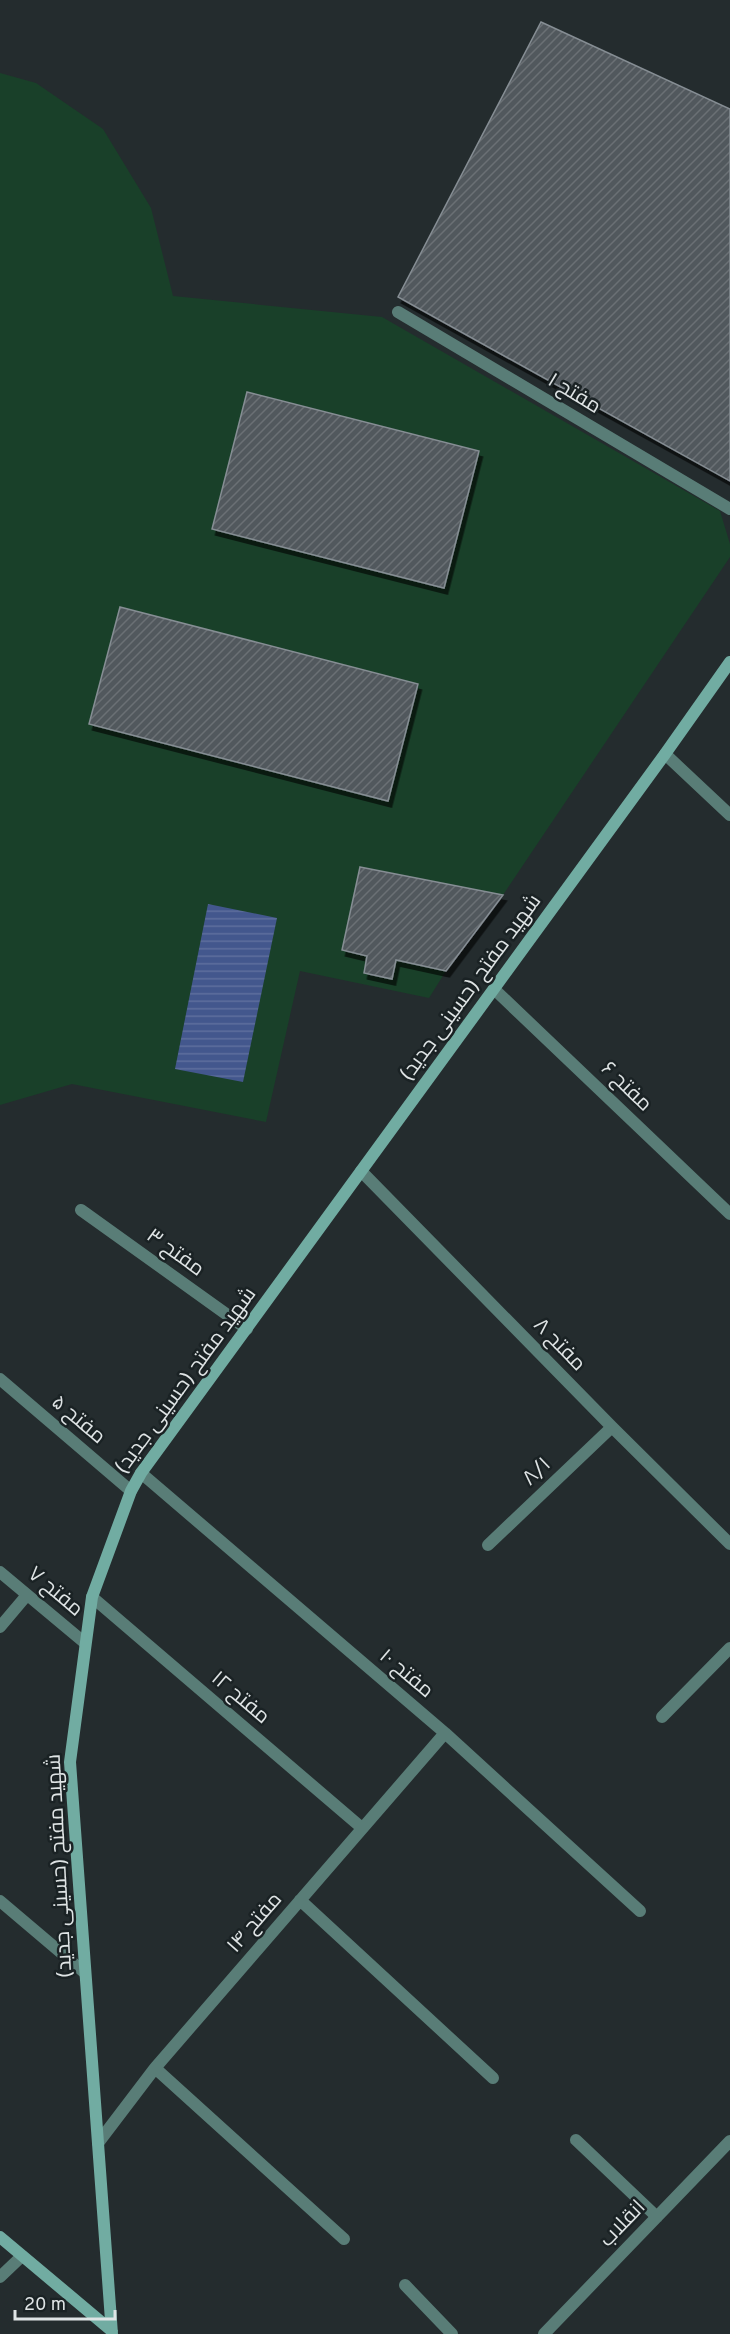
<svg xmlns="http://www.w3.org/2000/svg" width="730" height="2334" font-family="Overpass,Cairo,sans-serif">
<style>
.pitch{fill:#194029}
.water{fill:url(#water-rules)}
.building{fill:url(#building-hatch);stroke:#868e94;stroke-width:1.5;filter:url(#shadow)}
.lines{fill:none;stroke-linecap:round;stroke-linejoin:round}
.street{stroke:#597d77;stroke-width:12}
.secondary{stroke:#71aca2;stroke-width:12}
.labels{text-anchor:middle;dominant-baseline:central;stroke-width:5;stroke-linejoin:round;paint-order:stroke}
.street-label{font-size:21px;fill:#dfe4e5;stroke:#1a2224}
</style>
<defs>
<pattern id="water-rules" width="6" height="5" patternUnits="userSpaceOnUse" patternTransform="scale(1.5)"><rect width="6" height="5" fill="#43578d"/><path d="M0 2.5h6" fill="none" stroke="#5e6f9d"/></pattern>
<pattern id="building-hatch" width="6" height="6" patternUnits="userSpaceOnUse" patternTransform="scale(1.5)"><rect width="6" height="6" fill="#51585d"/><path d="M-1 1l2-2M0 6l6-6M5 7l2-2" fill="none" stroke="#6a7074"/></pattern>
<filter id="shadow"><feDropShadow dx="3.5" dy="6" stdDeviation="0" flood-color="#0009"/></filter>
</defs>
<rect width="100%" height="100%" fill="#242c2e"/>
<!-- pitch -->
<path class="pitch" d="M0,73l36,10 67,46 48,79 22,88 209,21 338,194 10,33v13l-227,338 -49,63 -25,40 -129,-27 -34,151 -194,-38 -72,21z"/>
<!-- water -->
<path class="water" d="M208,904l69,14 -34,164 -68,-13z"/>
<!-- building -->
<path class="building" d="M541,22l189,87v372l-332,-184z
M247,392l232,59 -35,137 -232,-59z
M120,607l298,77 -30,117 -299,-77z
M360,867l143,28 -57,76 -50,-11 -4,19 -28,-6 3,-17 -25,-6z"/>
<g class="lines">
<!-- street -->
<path class="street" d="M398,312l332,197
M665,754l65,61
M494,989l236,225
M361,1171l251,256 118,117
M81,1210l166,119
M0,1379l131,112
M141,1473l304,260 195,178
M488,1545l124,-118
M0,1572l85,71
M92,1597l270,231
M0,1627l27,-32
M662,1717l68,-69
M300,1900l193,178
M0,1901l85,72
M155,2068l189,171
M576,2140l81,77
M98,2143l57,-75 290,-335
M0,2277l22,-21
M405,2285l47,49
M544,2334l186,-193"/>
<!-- secondary -->
<path class="secondary" d="M0,2237l112,94
M112,2334l-42,-572 22,-165 39,-106 10,-18 524,-719 65,-92"/>
</g>
<g class="labels">
<!-- street labels -->
<g class="street-label">
<text transform="translate(574 394) rotate(31)">مفتح ۱</text>
<text transform="translate(471 988) rotate(-54)">شهید مفتح (حسینی جدید)</text>
<text transform="translate(626 1087) rotate(44)">مفتح ۶</text>
<text transform="translate(175 1253) rotate(36)">مفتح ۳</text>
<text transform="translate(559 1345) rotate(46)">مفتح ۸</text>
<text transform="translate(186 1381) rotate(-54)">شهید مفتح (حسینی جدید)</text>
<text transform="translate(78 1420) rotate(40)">مفتح ۵</text>
<text transform="translate(537 1472) rotate(-44)">۸/۱</text>
<text transform="translate(55 1592) rotate(40)">مفتح ۷</text>
<text transform="translate(406 1674) rotate(40)">مفتح ۱۰</text>
<text transform="translate(240 1698) rotate(40)">مفتح ۱۲</text>
<text transform="translate(60 1866) rotate(-93)">شهید مفتح (حسینی جدید)</text>
<text transform="translate(255 1923) rotate(-49)">مفتح ۱۴</text>
<text transform="translate(623 2224) rotate(-46)">انقلاب</text>
</g>
</g>
<!-- scale -->
<path d="M15 2310v9h100v-9" fill="none" stroke="#dfe4e5" stroke-width="3"/>
<text x="24" y="2310" font-size="18" fill="#dfe4e5" stroke="#1a2224" stroke-width="4.5" paint-order="stroke">20 m</text>
</svg>
